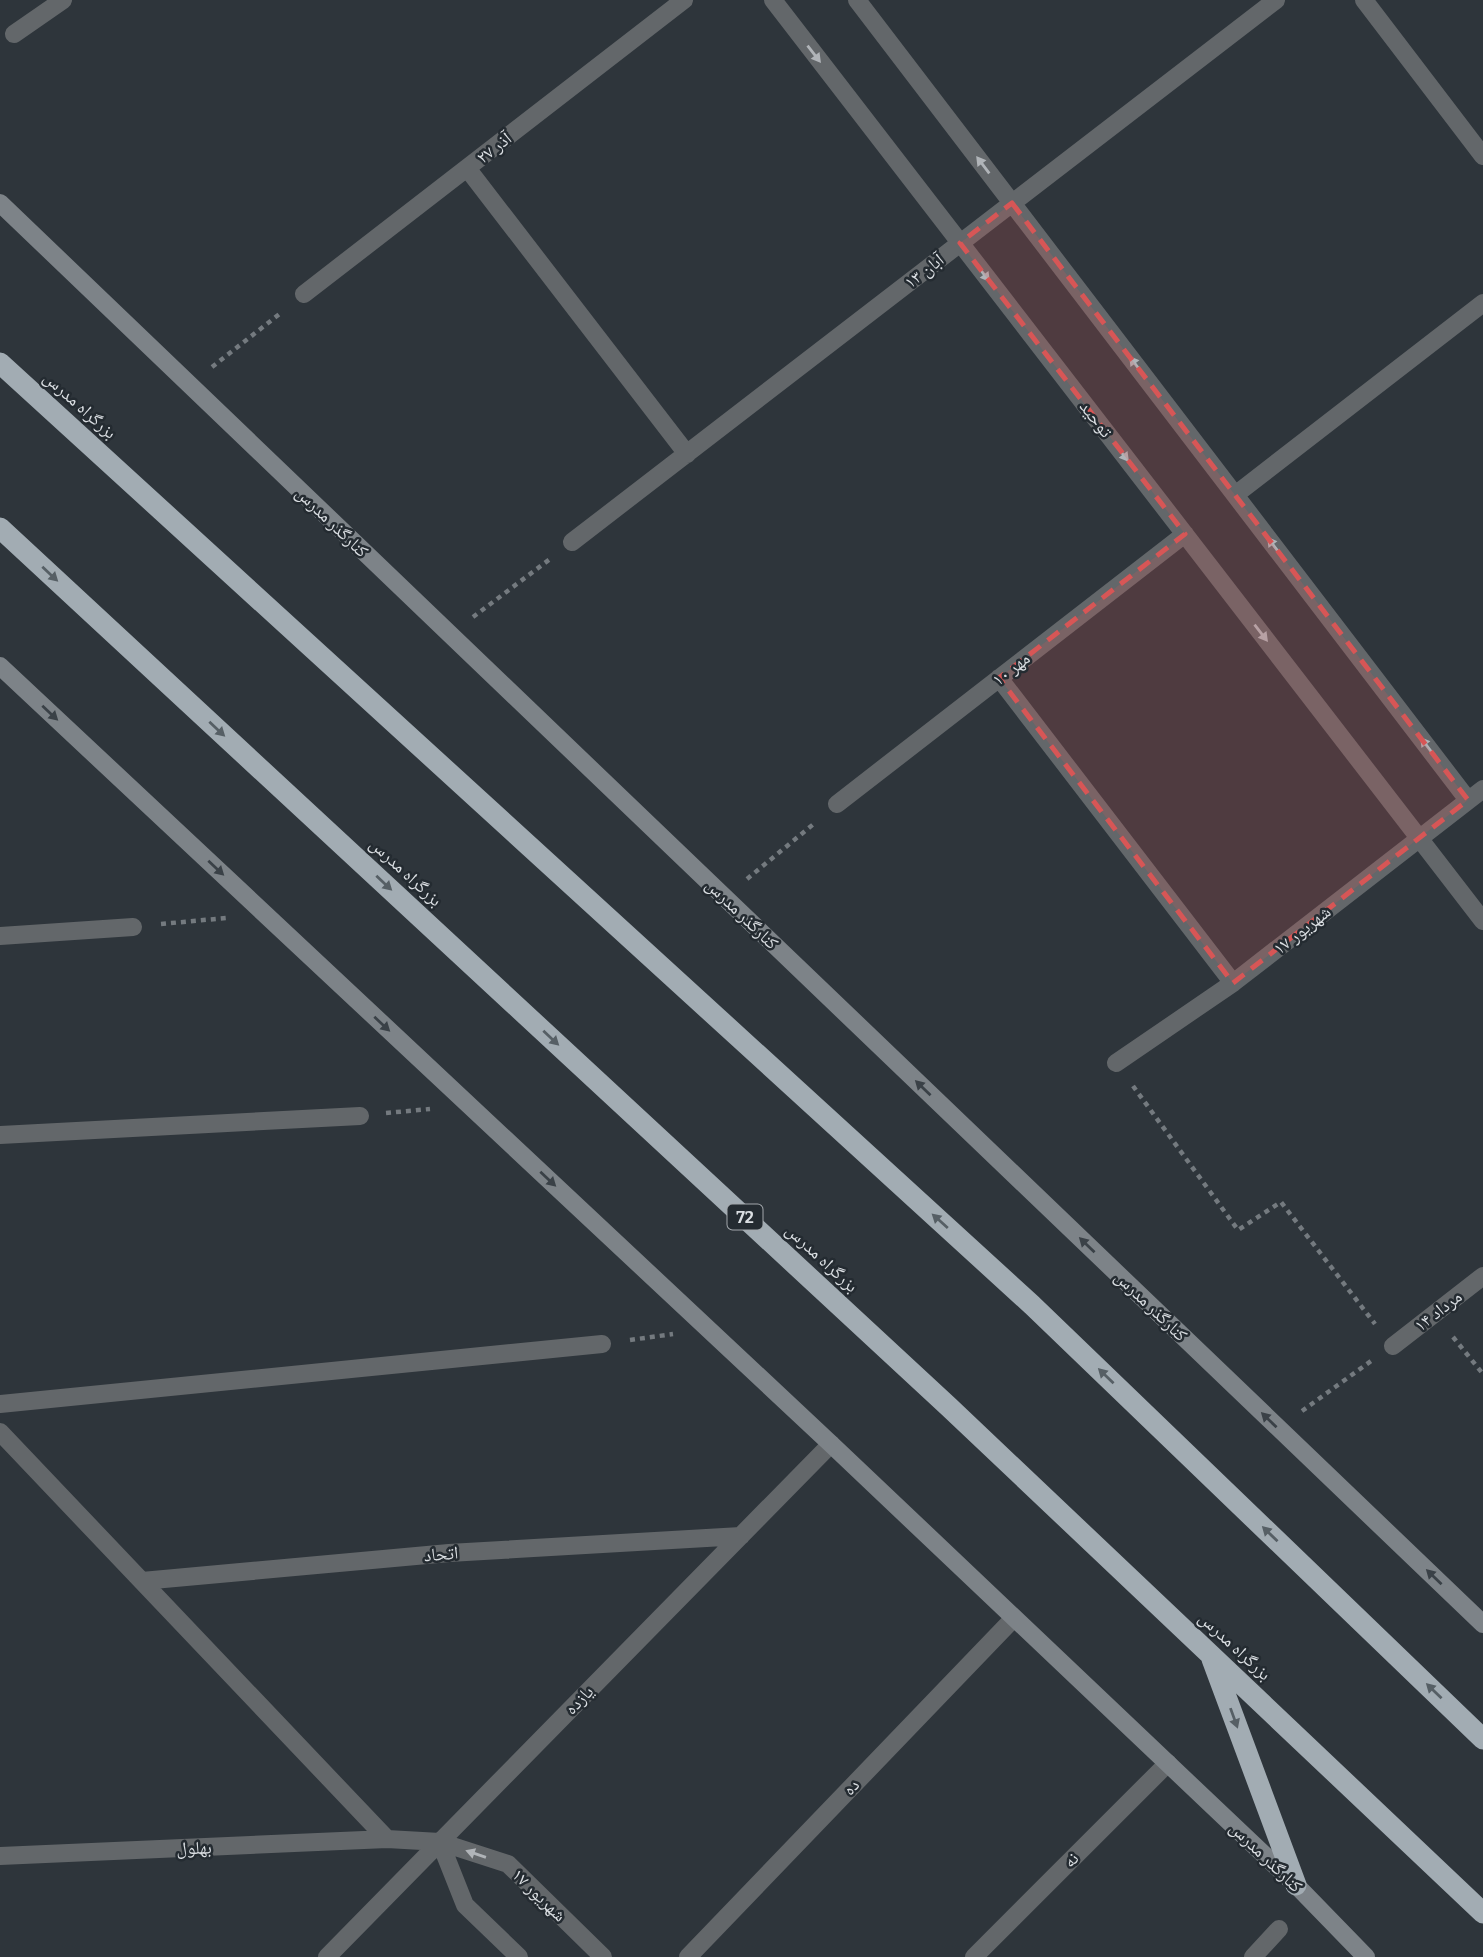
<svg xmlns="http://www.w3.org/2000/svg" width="1483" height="1957" font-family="Bitter,'Noto Naskh Arabic',serif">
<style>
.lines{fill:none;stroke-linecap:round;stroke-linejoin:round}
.path{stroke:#747a7f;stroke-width:4.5;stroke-dasharray:5 5;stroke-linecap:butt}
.street{stroke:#63676a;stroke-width:18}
.secondary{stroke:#7d8388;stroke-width:18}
.highway{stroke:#a2acb3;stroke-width:21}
.oneway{fill:#b0b4b8}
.oneway2{fill:#565f65}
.oneway3{fill:#3a4147}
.marked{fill:#d75656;fill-opacity:0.2;stroke:#d75656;stroke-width:5;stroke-dasharray:14 9;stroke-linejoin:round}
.labels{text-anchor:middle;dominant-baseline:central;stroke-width:5;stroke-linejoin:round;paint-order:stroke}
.shield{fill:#242b31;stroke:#a3a8ad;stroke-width:2}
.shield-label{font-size:16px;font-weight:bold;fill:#dadee2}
.street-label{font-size:18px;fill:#dadee2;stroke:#242b31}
</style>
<rect width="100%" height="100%" fill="#2e353b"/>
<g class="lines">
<!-- path -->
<path class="path" d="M212,367l70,-55
M473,617l77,-58
M747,879l69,-57
M161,924l65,-6
M1133,1086l105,144 43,-28 94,122
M386,1113l44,-4
M1453,1337l30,37
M630,1340l43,-6
M1302,1411l69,-50"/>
<!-- street -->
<path class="street" d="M773,0l710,921
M857,0l611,800
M1364,0l119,156
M14,34l49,-34
M467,168l220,286
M304,294l380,-294
M1235,495l248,-192
M572,542l704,-542
M999,678l234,305
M837,804l348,-270
M0,936l133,-9
M1116,1063l117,-80 250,-194
M0,1135l360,-19
M1393,1346l90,-70
M0,1404l602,-60
M0,1432l387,407
M142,1581l307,-28 292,-17
M440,1842l25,63 54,52
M0,1856l387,-17 53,3 68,22 95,93
M327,1957l504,-513
M688,1957l326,-339
M974,1957l194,-194
M1253,1957l26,-28"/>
<!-- secondary -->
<path class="secondary" d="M0,203l1483,1421
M0,666l831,778 465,441 70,72"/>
<!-- highway -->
<path class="highway" d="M0,363l1032,942 451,434
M0,528l949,879 534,506
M1212,1659l84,226"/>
</g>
<!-- one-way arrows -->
<defs><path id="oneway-solid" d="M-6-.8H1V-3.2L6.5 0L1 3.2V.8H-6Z" transform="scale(1.75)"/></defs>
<g class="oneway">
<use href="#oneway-solid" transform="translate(814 54) rotate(52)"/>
<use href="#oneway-solid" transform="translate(983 165) rotate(-127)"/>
<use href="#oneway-solid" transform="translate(983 273) rotate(52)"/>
<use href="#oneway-solid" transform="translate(1136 365) rotate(-127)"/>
<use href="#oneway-solid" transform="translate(1122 453) rotate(52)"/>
<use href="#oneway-solid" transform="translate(1274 546) rotate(-127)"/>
<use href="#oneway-solid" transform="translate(1261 633) rotate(52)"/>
<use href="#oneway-solid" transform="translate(1427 746) rotate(-127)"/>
<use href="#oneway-solid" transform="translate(476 1854) rotate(-161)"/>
</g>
<g class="oneway2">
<use href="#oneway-solid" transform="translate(50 574) rotate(43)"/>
<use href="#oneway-solid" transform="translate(217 729) rotate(43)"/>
<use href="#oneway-solid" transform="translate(384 883) rotate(43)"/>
<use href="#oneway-solid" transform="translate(551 1038) rotate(43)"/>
<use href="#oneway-solid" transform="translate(940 1221) rotate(-138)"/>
<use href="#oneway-solid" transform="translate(1106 1376) rotate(-136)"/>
<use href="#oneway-solid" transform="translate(1270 1534) rotate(-136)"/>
<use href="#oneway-solid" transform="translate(1434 1691) rotate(-136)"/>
<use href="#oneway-solid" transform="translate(1234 1718) rotate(70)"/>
</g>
<g class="oneway3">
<use href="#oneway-solid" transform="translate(50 713) rotate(43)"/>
<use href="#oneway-solid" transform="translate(216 868) rotate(43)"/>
<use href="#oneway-solid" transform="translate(382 1024) rotate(43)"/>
<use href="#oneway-solid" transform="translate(923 1088) rotate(-136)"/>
<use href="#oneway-solid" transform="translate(548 1179) rotate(43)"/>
<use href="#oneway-solid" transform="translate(1087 1245) rotate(-136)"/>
<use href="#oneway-solid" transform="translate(1269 1420) rotate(-136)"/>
<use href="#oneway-solid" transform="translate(1434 1577) rotate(-136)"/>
</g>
<!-- marked area -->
<path class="marked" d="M1012,203l456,597 -235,183 -234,-305 186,-144 -225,-291z"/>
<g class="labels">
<!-- shield labels -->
<rect class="shield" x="727.5" y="1204.5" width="35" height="25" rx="5"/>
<g class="shield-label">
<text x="745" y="1217">72</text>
</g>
<!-- street labels -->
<g class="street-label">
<text transform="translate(494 148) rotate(-38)">۲۷ آذر</text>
<text transform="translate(924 271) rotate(-38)">۱۳ آبان</text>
<text transform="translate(80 405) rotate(42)">بزرگراه مدرس</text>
<text transform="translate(1096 419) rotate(52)">توحید</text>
<text transform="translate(332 522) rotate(44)">کنارگذر مدرس</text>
<text transform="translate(1011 669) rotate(-38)">۱۰ مهر</text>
<text transform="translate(406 872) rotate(43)">بزرگراه مدرس</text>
<text transform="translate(742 914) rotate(44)">کنارگذر مدرس</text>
<text transform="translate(1302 930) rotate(-38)">۱۷ شهریور</text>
<text transform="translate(822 1258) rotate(43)">بزرگراه مدرس</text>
<text transform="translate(1151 1306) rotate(44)">کنارگذر مدرس</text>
<text transform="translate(1438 1311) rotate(-38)">۱۴ مرداد</text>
<text transform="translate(441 1554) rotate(-5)">اتحاد</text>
<text transform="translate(1235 1646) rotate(43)">بزرگراه مدرس</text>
<text transform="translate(579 1700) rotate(-46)">یازده</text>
<text transform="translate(851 1787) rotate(-46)">ده</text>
<text transform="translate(194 1848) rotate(-2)">بهلول</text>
<text transform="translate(1266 1857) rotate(44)">کنارگذر مدرس</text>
<text transform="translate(1071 1860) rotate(-45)">نه</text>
<text transform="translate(539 1895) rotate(44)">۱۷ شهریور</text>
</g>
</g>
</svg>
